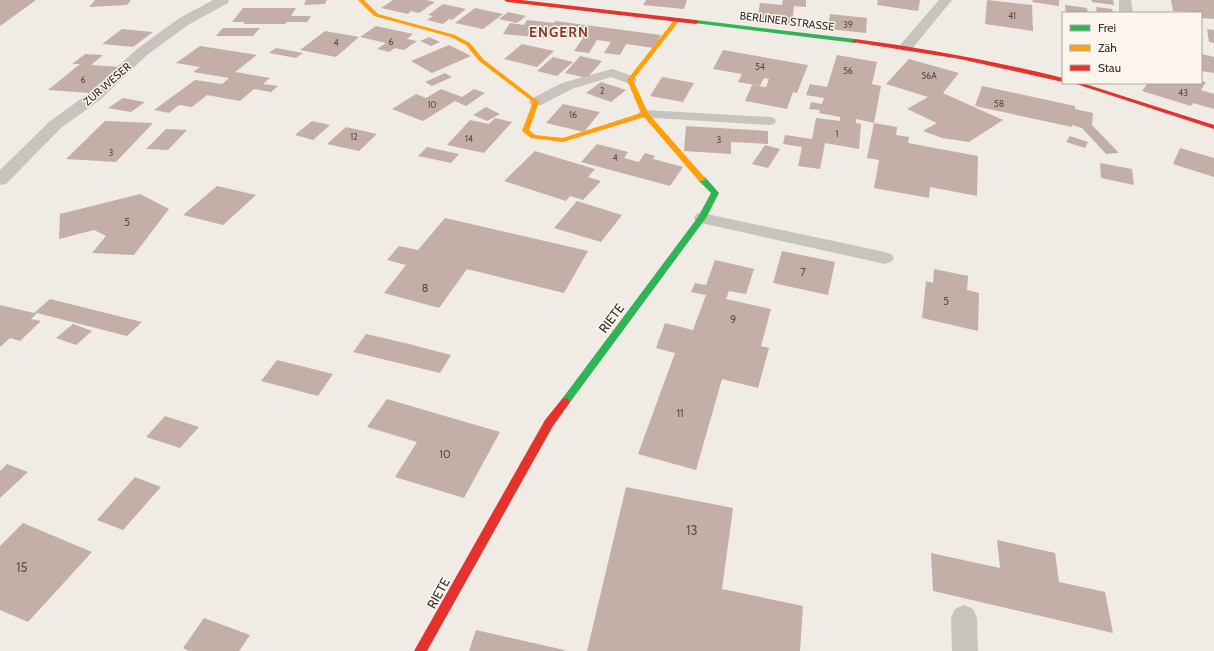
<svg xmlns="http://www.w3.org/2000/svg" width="1214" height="651" font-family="Cabin,sans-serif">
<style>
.building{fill:#c3afa7}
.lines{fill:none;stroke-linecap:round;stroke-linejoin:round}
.lane{fill:#c9c3be;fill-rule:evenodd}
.street{fill:#c9c3be;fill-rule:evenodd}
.fast{fill:#30b455;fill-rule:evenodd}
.slow{fill:#ff9f0a;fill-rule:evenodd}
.jam{fill:#e5322d;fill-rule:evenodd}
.labels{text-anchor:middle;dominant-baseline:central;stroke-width:3;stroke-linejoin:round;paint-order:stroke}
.far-number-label{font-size:9px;fill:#5d504a}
.far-street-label{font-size:11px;fill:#3b302b;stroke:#fbf5ee}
.number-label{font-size:11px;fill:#5d504a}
.street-label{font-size:13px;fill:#3b302b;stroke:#fbf5ee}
.near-number-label{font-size:13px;fill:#5d504a}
.far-district-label{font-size:14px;font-weight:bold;letter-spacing:1px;fill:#8c3b22;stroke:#fbf5ee}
</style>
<rect width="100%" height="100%" fill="#f0ebe5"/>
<!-- building -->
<path class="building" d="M1,0h35l-36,26v-25z
M95,0h36l-4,5 -38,2z
M306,0h21l-2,4 -21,1z
M393,0h33l9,2 -16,11 -8,-2 -3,3 -27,-6z
M646,0h41l-3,9 -41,-4z
M783,0h23v7l-12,-1 -2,18 -35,-3 3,-18 22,2z
M878,0h42l-2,11 -41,-6z
M987,0l45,5 1,26 -48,-7z
M1033,0h26v6l-27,-4z
M1091,0h22l1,5 -22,-3z
M1171,0h43v19l-13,-1v-5l-28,-2z
M443,4l23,5 -14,11 -3,-1 -6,5 -16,-4 6,-4 -5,-1z
M1065,5l22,3 1,5h-22z
M1096,7l16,2 1,4h-16z
M243,8h53l-5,8h20l-4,6h-20l-2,2h-42l2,-2h-13z
M475,8l28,6 -20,15 -28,-6z
M508,12l18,4 -9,7 -18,-4z
M830,14l37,4 -1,15 -38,-4z
M527,20l27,3 1,-2 106,14 -7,13 -28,-4 -6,11 -16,-2 7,-11 -14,-2 -8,13 -15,-2 9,-13 -36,-3 -1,3 -43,-4 7,-11 14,2z
M376,26l37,8 -6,5 10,2 -13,9 -9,-2 -6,4 -12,-3 9,-6 -26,-6z
M223,28h37l-7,8h-37z
M122,29l31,3 -20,15 -31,-3z
M1207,29l7,1v13l-5,-1z
M325,31l34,6 -23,20 -36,-7z
M429,37l11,5 -9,4 -11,-5z
M522,44l32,7 -17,16 -33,-8z
M449,45l22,11 -39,17 -21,-12z
M200,46l57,9 -22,17 35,6 -7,6 15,2 -7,6 -17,-3 -14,12 -33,-6 -15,12 -13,-2 -10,8 -15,-3 41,-30 27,4 7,-6 -36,-6 7,-5 -24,-4z
M276,48l27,5 -7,5 -27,-5z
M723,50l85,15 -11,28 -4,-1 -6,17 -42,-8 7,-16 14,2 3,-8 -5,-1 -4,8 -22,-4 4,-8 -29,-5z
M85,54l18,1 -12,10 29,2 -31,26 -41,-3 32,-26h-8z
M1201,54l13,3v16l-13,-2z
M837,55l40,7 -5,22 9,2 -7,37 -18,-4v4l5,1 -2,25 -34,-6 -5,26 -22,-3 4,-19 -19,-3 2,-9 27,4 4,-21 24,3v-4l-21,-4 1,-3 -11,-1 2,-7 11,2 2,-6 -18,-3 4,-11 17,3z
M580,56l22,5 -15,17 -22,-5z
M553,57l20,5 -16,14 -20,-5z
M909,59l50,14 -16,20 60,27 -34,22 -27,-4 -19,-7 14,-8 -30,-14 21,-12 -42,-13z
M445,73l7,4 -20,9 -7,-4z
M662,77l32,6 -11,19 -33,-6z
M1201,81l5,1 -5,8 13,4v15l-21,-6 -2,3 -49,-15 6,-8h53z
M601,82l25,8 -15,12 -25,-9z
M982,86l93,20v3l18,4 -1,12 27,28 -13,1 -24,-26 -10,-3v2l-97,-21z
M441,89l21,8 12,-8 11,4 -19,13 -11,-5 -32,20 -31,-12 24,-15 10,4z
M123,98l22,4 -14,10 -23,-4z
M563,104l37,8 -16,20 -38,-9z
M486,107l14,7 -13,7 -14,-6z
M495,118l17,4 -28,31 -37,-8 23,-25 19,4z
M105,121l48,2 -37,39 -50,-3z
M312,121l18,4 -17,15 -18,-5z
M874,123l23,4 -1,8 13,2 -1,6 70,13 -1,40 -47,-9 -1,11 -55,-10 5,-28 -12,-2z
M686,126l82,5v13l-37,-2v12l-47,-3z
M346,127l31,7 -18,17 -32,-7z
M166,129l21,1 -19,20 -22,-1z
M1070,136l18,6 -3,6 -19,-6z
M597,144l31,8 -4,6 15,4 6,-9 10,3 -2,3 30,8 -13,19 -89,-24z
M765,145l15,4 -12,19 -16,-4z
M427,147l32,7 -8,9 -33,-7z
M1180,148l34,10v19l-41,-13z
M535,151l60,18 -7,8 13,4 -18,19 -13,-4 -4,5 -62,-20z
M1100,163l32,6 2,16 -33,-7z
M217,186l39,9 -33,30 -40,-10z
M140,194l29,15 -35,46 -42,-2 14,-17 -12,-6 -35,9 1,-25z
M577,201l45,14 -21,27 -47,-14z
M445,218l143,33 -24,42 -97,-24 -28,39 -55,-15 22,-28 -19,-5 12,-14 19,4z
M782,251l53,11 -7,33 -55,-12z
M715,260l39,9 -8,25 -17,-3 -3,8 45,10 -10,37 8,2 -11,40 -36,-9 -26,91 -58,-16 37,-101 -19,-5 9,-25 28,7 13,-35 -15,-3 4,-9 11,2z
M934,269l34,7 -1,14 12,3 -1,38 -56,-13 4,-37 7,2z
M50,299l92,23 -15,14 -90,-23 -6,6 10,2 -21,20 -10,-3 -10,9v-42l34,8z
M73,324l19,7 -16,14 -20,-7z
M366,334l39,9 46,12 -11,18 -87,-21z
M277,360l56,14 -15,22 -57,-15z
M387,399l113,33 -36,66 -69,-21 22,-35 -50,-15z
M165,416l34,11 -19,21 -34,-11z
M7,464l21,8 -28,26v-27z
M135,477l26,10 -38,43 -26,-10z
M626,487l107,21 -11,81 81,17 -3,45h-213z
M23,523l69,29 -64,70 -28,-12v-64z
M997,540l58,13 4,29 46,10 8,41 -180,-42 -2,-38 69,15z
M204,618l46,17 -11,16h-50l-6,-3z
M476,630l88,20v1h-95z"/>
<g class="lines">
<!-- lane -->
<path class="lane" d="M612,69l23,8 2,3 -2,3 -5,1 -19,-7 -39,12 -31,16h-10l-2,-3 2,-3 31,-16z
M645,110l124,7 5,1 2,3 -2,3 -5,1 -129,-8 -2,-3 2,-3z
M702,213l183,39 6,2 3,4 -3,4 -6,2 -189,-42 -2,-4 2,-4z
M964,605l9,4 4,9 1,33h-26l-1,-33 4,-9z"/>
<!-- street -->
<path class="street" d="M213,0h16l-1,3 -40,22 -41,30 -46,44 -40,29 -55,56 -6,1v-15l49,-48 40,-29 48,-44 41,-30z
M939,0h13l-41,50 -5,1 -5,-1 -2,-3 2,-3z
M1119,0h12l2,13h-14z"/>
<!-- fast -->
<path class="fast" d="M696,20l159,19 3,2 -3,2 -161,-20v-2z
M699,177h6l14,16 -13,25 -138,187 -3,1 -3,-1 -2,-3 2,-3 136,-182 13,-24 -12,-12z"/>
<!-- slow -->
<path class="slow" d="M358,0h6l14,14 77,21 15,8 13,16 56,43 -10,28 6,5 28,3 78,-25 -14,-33 48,-61h4v2l-46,59 15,33 58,66 -4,2h-3l-55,-64 -81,25 -32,-4 -9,-7 11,-29 -54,-41 -13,-16 -15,-8 -77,-21z"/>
<!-- jam -->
<path class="jam" d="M504,0h17l175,20 3,2 -3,2 -189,-22z
M855,39c70,9 139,22 208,39v4l-103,-23 -107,-17 -1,-1z
M1073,83h9l132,42v4z
M565,398l3,1 2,3 -2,3 -15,21 -126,225h-13l131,-231 17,-21z"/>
</g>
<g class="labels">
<!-- far-number labels -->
<g class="far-number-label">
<text x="1012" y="15">41</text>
<text x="848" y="24">39</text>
<text x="391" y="41">6</text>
<text x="336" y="42">4</text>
<text x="760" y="66">54</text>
<text x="848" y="70">56</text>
<text x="929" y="75">56A</text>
<text x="83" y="79">6</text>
<text x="602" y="90">2</text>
<text x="1183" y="92">43</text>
<text x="999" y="103">58</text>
<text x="432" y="104">10</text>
<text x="573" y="114">16</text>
<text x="837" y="133">1</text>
<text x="354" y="136">12</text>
<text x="469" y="138">14</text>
<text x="719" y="139">3</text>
<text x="111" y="152">3</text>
<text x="615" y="157">4</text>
</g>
<!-- far-street labels -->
<g class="far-street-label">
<text transform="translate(787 21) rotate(7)">BERLINER STRASSE</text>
<text transform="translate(107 84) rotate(-41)">ZUR WESER</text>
</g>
<!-- number labels -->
<g class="number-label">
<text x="127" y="222">5</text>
<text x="803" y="272">7</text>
<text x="425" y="288">8</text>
<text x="946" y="301">5</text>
<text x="733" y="319">9</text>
<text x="680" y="413">11</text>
<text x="445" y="454">10</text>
</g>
<!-- street labels -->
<g class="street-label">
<text transform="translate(611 318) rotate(-53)">RIETE</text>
<text transform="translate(438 593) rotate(-61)">RIETE</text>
</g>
<!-- near-number labels -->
<g class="near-number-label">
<text x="692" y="530">13</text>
<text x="22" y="567">15</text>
</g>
<!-- far-district labels -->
<g class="far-district-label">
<text x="559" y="32">ENGERN</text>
</g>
</g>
<!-- legend -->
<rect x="1062" y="12" width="140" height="72" fill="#fbf5ee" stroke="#aea6a0"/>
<rect x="1070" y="25" width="20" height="6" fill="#30b455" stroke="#aea6a0"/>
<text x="1098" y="32" font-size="12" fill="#3b302b">Frei</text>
<rect x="1070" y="45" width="20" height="6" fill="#ff9f0a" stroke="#aea6a0"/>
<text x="1098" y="52" font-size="12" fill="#3b302b">Zäh</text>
<rect x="1070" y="65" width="20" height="6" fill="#e5322d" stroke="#aea6a0"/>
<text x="1098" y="72" font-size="12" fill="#3b302b">Stau</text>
</svg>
